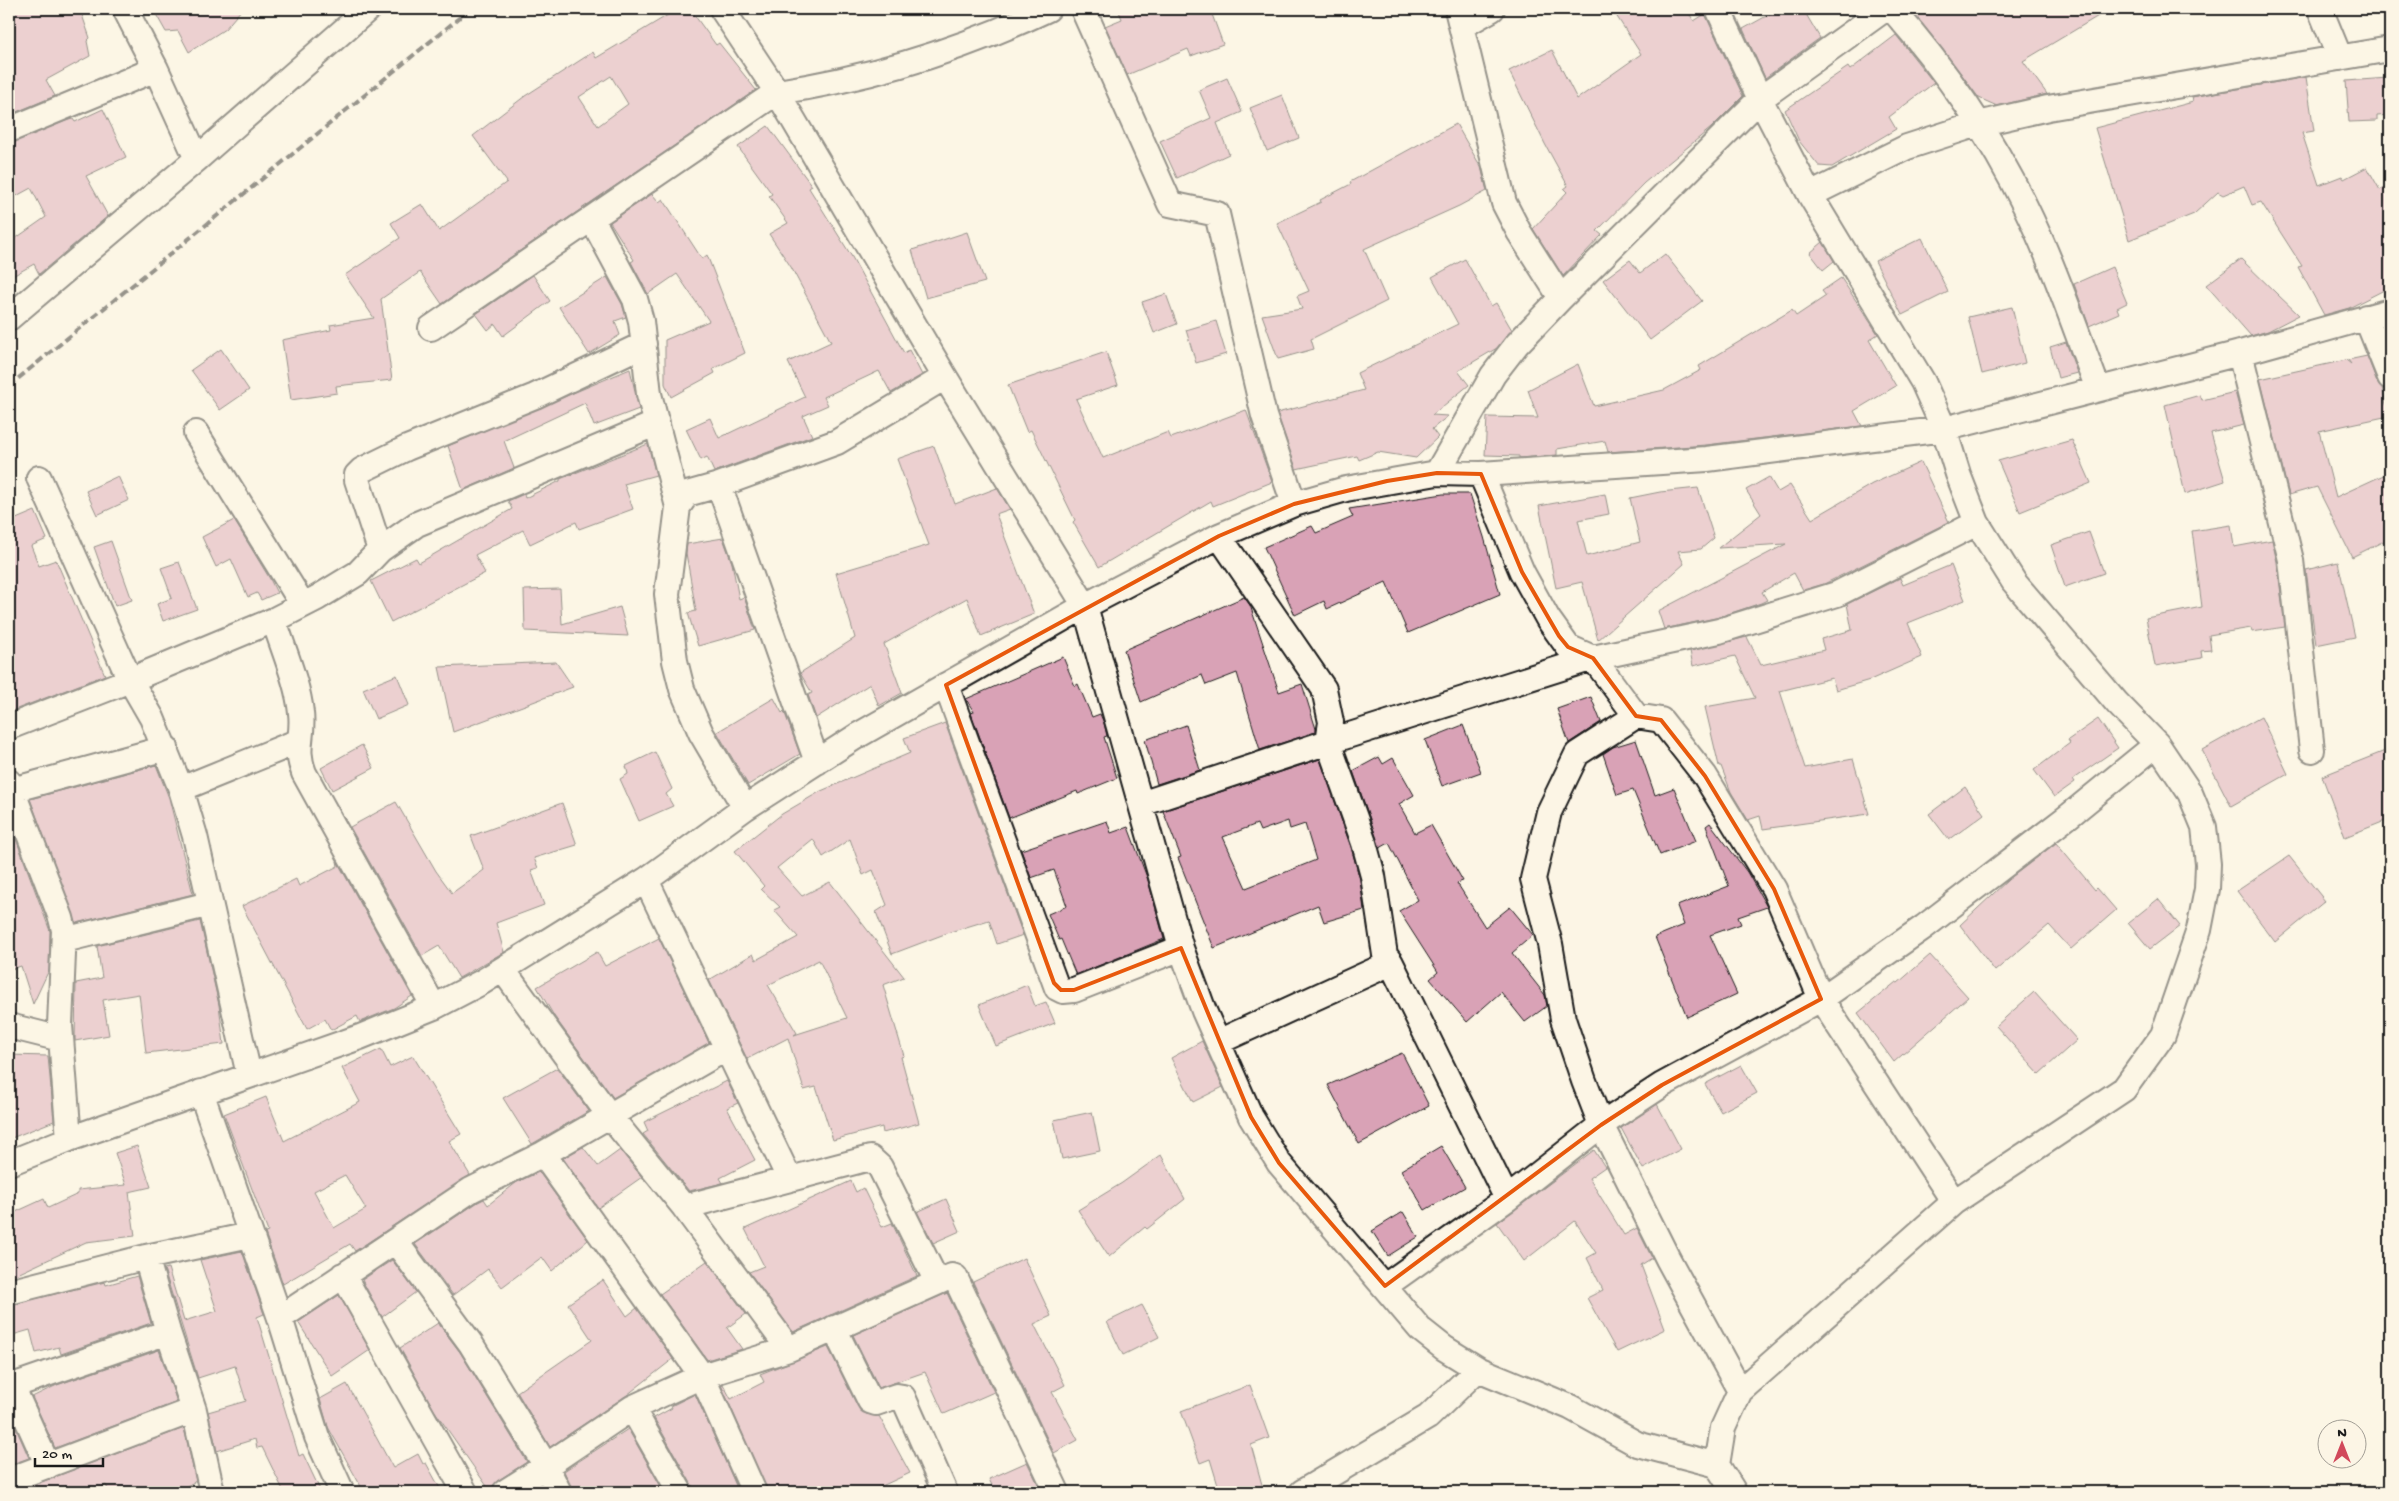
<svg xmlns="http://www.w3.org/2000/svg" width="2399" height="1501" font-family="'Gochi Hand',sans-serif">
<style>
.building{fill:#d9a2b6;stroke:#1c1c1c;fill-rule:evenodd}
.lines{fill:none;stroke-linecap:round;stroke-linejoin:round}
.street-casing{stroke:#1c1c1c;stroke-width:28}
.street{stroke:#fcf5e5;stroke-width:24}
.rail{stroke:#1c1c1c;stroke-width:4;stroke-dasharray:8 4;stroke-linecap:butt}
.marked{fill:none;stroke:#e8590c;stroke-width:4;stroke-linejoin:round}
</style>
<rect width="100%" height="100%" fill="#fcf5e5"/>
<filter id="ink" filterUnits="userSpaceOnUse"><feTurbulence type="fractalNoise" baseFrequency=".02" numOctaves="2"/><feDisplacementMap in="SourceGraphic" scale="10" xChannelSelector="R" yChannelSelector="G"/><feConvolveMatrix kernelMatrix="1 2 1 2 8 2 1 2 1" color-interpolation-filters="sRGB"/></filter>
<g filter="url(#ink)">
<!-- building -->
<path class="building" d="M9,9h71l10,29 -3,3 3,15 -44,24 9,16 -46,19z
M153,9h89l-17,20 -36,23 -11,-21 -12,1z
M678,9h12l26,36 3,-2 37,47 -314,214 -22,-32 -39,27 11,81 -56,6 1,7 -46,7 -9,-60 49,-10 -1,-5 44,-7 -29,-43 55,-37 -9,-15 31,-19 17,27 68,-49 -34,-46 52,-40 68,-44 3,6zM611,76l17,28 -30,22 -19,-29z
M1118,9h92l13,35 -32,12 -3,-7 -61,26 -22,-49 17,-7z
M1612,9h74l8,12 11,-7 38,82 -32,32 -67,55 -47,48 5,4 -39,41 -30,-47 34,-37 -3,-3 4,-3 -23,-42 -36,-73 43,-21 25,49 64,-45z
M1779,9h24l17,29 -55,40 -22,-49z
M1910,9h200l-87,52 24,33 -50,12 -18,-8 -38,-51z
M1896,35l38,48 -45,34 7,12 -64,38 -13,-1 -20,-25 -14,-31 63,-43 2,3z
M2306,77l8,54 -12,2 17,52 23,-9 2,3 23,-12 13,23 10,-6v103l-41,21 -25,7 -26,-48 4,-1 -41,-64 -9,3 -8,-19 -21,9 -5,-3 -24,22 -65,26 -34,-112 98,-26 -1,-5z
M1227,78l15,34 -25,11 12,31 -52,24 -17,-37 51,-23 -12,-28z
M2388,78l2,37 -13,1v5l-28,1 -3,-41z
M1282,95l17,43 -32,13 -17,-43z
M103,109l23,48 -40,19 22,40 -69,58 -5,-10 -25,14v-35l37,-26 -15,-29 -22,12v-56l59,-24 5,-1 2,3z
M1456,124l25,43 6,24 -28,15 -95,43 23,52 -76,38 3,10 -36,10 -16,-44 40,-6 -5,-13 12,-5 -32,-68 44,-21 -1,-2 31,-16 -1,-2z
M768,126l44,60 -3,2 43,69 52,96 5,-3 13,25 -31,18 -12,-22 -55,26 4,8 -25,11 9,20 -98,36 -7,-15 -6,3 -15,-31 24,-11 9,20 86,-41 -17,-35 43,-20 -40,-75 -22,-33 19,-11 -19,-27 3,-2 -34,-47z
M652,194l7,8 4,-3 39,60 5,-4 38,98 -32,16 2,4 -44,24 -6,-13v-44l44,-19 -32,-47 -29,20 -17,-32 3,-2 -24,-38z
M967,232l18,50 -59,16 -14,-48z
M1922,238l26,54 -46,23 -27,-54z
M1823,242l11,19 -11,9 -13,-17z
M1665,254l37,47 -52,39 -47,-60 27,-20 10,13z
M1465,259l26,47 5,-3 16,27 -15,18 -39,23 11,14 -37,30 16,1 -16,13 6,8 -22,21 -38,-6 -19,8 -2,-4 -61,13 -19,-56 87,-23 -7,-17 101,-49 -26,-47z
M2241,259l36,35 22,21 -31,16 -17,5 -45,-51z
M2112,267l15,36 -10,5 2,5 -30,13 -15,-42z
M533,275l17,26 -47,35 -8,-12 -7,6 -12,-16z
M607,277l15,27 4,13 -11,4 5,14 -31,19 -30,-47z
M1841,278l37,56 -9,6 27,46 -42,25 8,15 -156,19 -98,7 -3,-11 -48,8v6l-38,3v-2l-34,-1 2,-38 51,1 -10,-28 50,-26 16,42 70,-16 37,-20 -2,-4 93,-56 4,6 30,-20 -4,-5z
M1166,294l11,30 -23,9 -12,-31z
M2012,307l13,56 -43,11 -14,-57z
M1216,321l10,33 -30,9 -10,-33z
M2066,342l11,31 -19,5 -8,-31z
M221,349l28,41 -29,20 -29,-40z
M1106,352l12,33 -42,14 27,59 65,-26 3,6 75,-28 26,72 -59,24 -2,-5 -112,66 -26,-45 2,-2 -44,-90 -4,2 -19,-47z
M2367,356l10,26 5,6 7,28 -70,15 17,66 54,-25v66l-38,19 -35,-70 -28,8 -29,-116 86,-19 5,4 -3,-4z
M630,369l9,40 -45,17 -9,-23 -81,38 10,27 -51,22 -15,-44z
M2235,392l9,33 -33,8 14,48 -40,13 -20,-89 35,-10 2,5z
M2072,440l19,43 -71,29 -22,-51z
M648,444l8,31 -32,9 9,25 -54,20 -3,-7 -46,22 -7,-14 -48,25 10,18 -94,49 -20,-41 45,-23 3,5 93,-54 -4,-8 16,-7 1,4 35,-17v-2z
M934,446l21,58 42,-16 13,21 -14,5 38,100 -53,22 -14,-38 -83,46 18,49 -23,13 -9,-22 -54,34 -8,-23 4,-2 -12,-20 55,-35 -19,-65 93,-28 -32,-86z
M1921,462l28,60 -125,62 -21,6 -9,-17 -32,19 5,8 -6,3 -45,15 -52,11 -6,-18 128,-67 -68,4 43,-34 -15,-24 23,-13 9,15 12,-7 22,34 60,-35z
M118,476l11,24 -32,15 -11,-24z
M1698,488l16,50 -13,11 -23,2 6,13 -86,76 -16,-58 -26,6 -17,-82 66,-12 4,20 -31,6 9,36 53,-14 -10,-44 30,-6z
M1443,494h27l14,43 16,57 -92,39 -22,-51 -59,27 -3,-8 -29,14 -31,-68 48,-21 4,7 37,-16 -4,-8z
M35,511l12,28 -16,7 8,20 17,-6 49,115 -96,37v-190z
M234,520l36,59 7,14 -16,7 -4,-7 -9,4 -17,-38 -15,8 -14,-30z
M2231,525l3,22 38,-7 5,22 8,65 -33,5 -1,-4 -42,7 2,15 -10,1 1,7 -47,8 -9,-48 56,-11 -10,-76z
M2089,532l15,41 -39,14 -14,-42z
M723,538l9,25 7,36 5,-2 11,33 -57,16 -10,-33 8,-2 -10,-58 1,-9z
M111,541l21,59 -17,6 -21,-59z
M179,562l18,47 -34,12 -6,-17 15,-6 -11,-30z
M2338,562l17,75 -39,8 -10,-75z
M1951,565l14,35 -57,23 14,34 -52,23 -34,10 -4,-12 -52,13 25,77 48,-9 16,55 -106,15 -3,-13 -12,4 -17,-28 -10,-26h-2l-14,-59 50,-9 -20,-42 -42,10 -3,-15 57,-14 14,28 63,-15 -3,-11 31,-9 -5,-26 53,-26 3,7z
M560,589l2,35 58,-17 8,29 -103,-5 -1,-41z
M1244,597l6,8 29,87 23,-8 14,45v3l-56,18 -23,-77 -31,12 -4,-10 -61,27 -17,-52z
M1063,657l12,29 3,-2 14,33 8,-3 4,9 3,13 -3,1 13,41 -39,16 -1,-3 -68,27 -38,-105 3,-1 -8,-13z
M556,662l17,25 -120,45 -14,-65z
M397,675l12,30 -33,14 -13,-30z
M1591,697l10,25 -32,21 -12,-34z
M774,698l8,15 2,-2 16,43 -52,31 -31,-53z
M2261,717l27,57 -57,32 -29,-56z
M2098,719l20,29 -45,31 2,3 -21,15 -20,-27 36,-27 -2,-3z
M945,723l78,212 -26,9 -8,-24 -39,12 -58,22 -16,-42 11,-7 -14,-35 -10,5 -13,-36 -27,18 -10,-18 -36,29 25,28 28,-14 74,95 -21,8 21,71 -3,1 18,66 -36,10 -1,-6 -49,13 -17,-53 -12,3 -16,-52 -41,21 -38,-79 44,-26 3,6 42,-23 -24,-27 6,-3 -19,-18 3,-3 -29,-35 47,-37 39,-23 89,-38 -6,-15zM819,960l28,58 -53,17 3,-2 -29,-48z
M1186,725l14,45 -43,14 -12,-44z
M1463,725l18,47 -39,14 -17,-46z
M1636,740l19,55 19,-7 22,53 -36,14 -27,-65 -16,5 -14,-41 10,-7z
M362,745l12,23 -42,22 -11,-22z
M2390,749v70l-45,18 -23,-61z
M655,752l17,37 -6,5 7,12 -34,15 -19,-42 8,-5 -2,-8z
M1379,757l4,7 10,-6 21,37 -15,9 16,29 16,-8 32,56 -6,2 28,44 25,-20 23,28 -21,18 33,42 2,11 -22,16 -24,-30 -34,30 -37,-43 8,-7 -39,-61 19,-11 -29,-57 -9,5 -27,-77z
M1320,759l31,88 9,32 4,31 -40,12 -6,-17 -104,43 -36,-90 3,-1 -18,-46zM1288,821l2,8 15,-5 11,36 -70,28 -23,-51 34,-13 3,7z
M156,765l13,33 24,96 -117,29 -46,-124z
M1965,787l19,27 -35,26 -20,-26z
M396,802l40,69 16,22 32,-23 -13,-34 91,-33 15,42 -43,13 4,10 -7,2 13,35 -48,18 8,29 -45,26 -20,-32 -17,10 -72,-129z
M9,820l41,111 -1,39 -16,34 -12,-38 -12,4z
M1107,821l4,12 17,-6 20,53 16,59 -88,36 -15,-36 -2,1 -11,-26 19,-8 -13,-36 -23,8 -10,-28z
M1710,823l37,49 20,35 -29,10 3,7 -31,11 27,59 -50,23 -32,-80 29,-12 -7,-19 52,-20 -23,-60z
M2056,843l39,47 2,-2 19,22 -45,39 -22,-24 -54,46 -35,-46 49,-46z
M2289,856l36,45 -50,41 -38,-51z
M337,861l75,135 -18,12 -32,13 -2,1 -3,-6 -26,14 -6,-11 -18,10 -65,-123 54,-27 3,7 39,-20z
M2158,899l22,27 -30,23 -22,-26z
M200,921l19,84 5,39 -78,9 -7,-59 -36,6 6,35 -34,6 1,-58 26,-5 -5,-32z
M659,938l50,105 -96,55 -59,-82 -17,-29 60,-35 8,14z
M1930,955l38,42 -74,65 -36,-49 38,-31 2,1z
M1027,985l8,21 11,-4 9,21 -59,23 -17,-41z
M2034,992l43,48 -38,34 -43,-48z
M1202,1041l21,46 -30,15 -22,-44z
M381,1049l9,18 23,-11 48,78 -12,7 21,34 -115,76 -5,-7 -67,40 -18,-51 3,-1 -44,-118 42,-17 18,44 76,-39 -18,-34zM345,1175l21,34 -32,19 -20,-37z
M1402,1053l27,53 -70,38 -31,-59z
M9,1055l39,1 6,65 -45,18z
M1741,1065l16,28 -36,19 -16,-28z
M557,1068l32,43 -57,33 -29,-46z
M727,1081l11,22 -11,5 28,52 -35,18 3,5 -34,8 -46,-57 5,-3 -4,-9z
M1657,1104l24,45 -38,20 -22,-41z
M1092,1112l8,39 -38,8 -8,-39z
M137,1146l14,41 -22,5 6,44 -49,6 -77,36v-63l35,-16 4,9 30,-14v-4l48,-5 -11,-32z
M1441,1146l24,41 -40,23 -24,-40z
M583,1147l15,19 22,-16 22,27 -44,31 -35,-50z
M1594,1150l11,17 -16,11 35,57 13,-7 15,30 -11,7 24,64 -48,23 -30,-54 16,-8 -16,-32 9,-5 -21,-32 -51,40 -27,-38z
M1161,1155l24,44 -38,30 -2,-2 -36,30 -31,-47 44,-27z
M539,1172l49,68 -36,31 -10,-14 -40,30 -14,-18 -35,26 -38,-51 63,-42 6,-3 4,6 29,-23z
M851,1181l5,11 7,-4 19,39 10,-4 25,53 -124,56 -44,-60 15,-6 -19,-37z
M946,1199l14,32 -27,12 -16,-31z
M1403,1212l15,25 -30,19 -16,-25z
M242,1251l22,63 -7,3 42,139 4,-2 18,38h-37l-22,-45 -5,1 -2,-9 -38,12 -9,-39 38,-11 -11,-35 -37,12 -34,-109 4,-1 16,53 33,-10 -17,-51z
M1024,1258l27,58 -17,8 31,61 -13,7 26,48 -24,13 -81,-171z
M392,1260l24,32 -34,25 -20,-37z
M707,1261l39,53 -19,14 15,21 -35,11 -47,-66z
M137,1276l14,47 -90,31 -2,-7 -23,6 -6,-23 -21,6v-31l96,-23 1,3z
M603,1280l24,36 10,-8 36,51 -46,36 -77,52 -33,-55 75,-52 -24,-36z
M947,1293l47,99 -50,22 -19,-42 -46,16 -26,-53z
M339,1295l31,55 -38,26 -34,-54z
M1142,1305l17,32 -36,18 -16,-33z
M438,1323l22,29 67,110 -30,19 -6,11 -57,-82 -34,-62z
M828,1347l30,60 8,7 13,2 31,57 -41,19h-101l-47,-107 2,-1 8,15 33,-17 -4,-8z
M159,1350l18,52 -122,46 -23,-51 25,-12z
M347,1384l46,84 25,-14 5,10 3,-1 16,29h-78l-36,-65 -8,-28z
M1250,1385l19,53 -18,7 13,47h-44l-10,-33 -10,4 -19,-52z
M695,1394l44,98h-45l-2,-7 -38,-67 18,-10 -1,-2z
M9,1412l20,46 -20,7z
M184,1428l12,53 -20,11h-67l-3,-7 -14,7h-77z
M628,1429l36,63h-91l-9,-21z
M1027,1462l15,30h-47l-6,-13z"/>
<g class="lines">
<!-- street casing -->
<g class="street-casing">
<path id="street" d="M125,9l31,60 41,90
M722,9l55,83 168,285 140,229 96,342 23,63 47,106 28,46 141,166 24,19 34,21
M1083,9l87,195 47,10 47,202 30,88
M1457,9l47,194 15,29 42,66
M1718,9l42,90 50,96 113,187 21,47 14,45 19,49 37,59 103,121 40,41 33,49 14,34 4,37 -1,25 -8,41 -36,105 -39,54 -170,113 -214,189
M1892,9c53,60 98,125 133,197 29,59 50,122 73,183
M2320,9l20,49
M1462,26l30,-17
M9,130l147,-61
M1810,195l97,-48 71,-23 70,-16 342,-59
M592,219l43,80 6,22 8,73 29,113
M2366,317l24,60
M9,318l188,-159 171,-150
M431,328l346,-236c95,-14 186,-43 271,-83
M2240,353l51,207 21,190
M196,433l107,172
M1437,473l56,-98 24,-31 44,-46 199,-199 125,-90
M1481,474l41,98 26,47 20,28 25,11 43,58
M39,478l91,202 22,38 29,71 14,47 54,239
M719,485l98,277
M1219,536l105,153 7,33 -3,20 36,101 9,33 12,79 6,8 116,236
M380,550l-23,-70v-5l5,-5 45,-22 128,-52 109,-52
M274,620c9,29 24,63 27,93 3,24 -7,34 3,60l130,234
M946,685l111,303 6,3 11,-1 107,-42
M9,727l121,-47 144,-60 43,-22 41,-25 22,-23 37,-26 240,-101
M9,782l52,136 3,12 -4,95 9,114
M181,789l118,-48
M12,790l154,-42
M1141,804l187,-62 265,-84 126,-27 118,-37 140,-71
M745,808l-44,-75 -19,-44 -7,-28 -8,-67 11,-87 9,-13 32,-9 118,-43 108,-65
M646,880l143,298
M64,940l146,-36
M503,970l106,145 75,92 105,142
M9,1026l52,13
M1218,1042l173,-79
M201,1092l79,226 37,119 25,55
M543,1154l159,222 52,116
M9,1163l60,-24 291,-102 74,-30 48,-25 164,-102 99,-72 112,-72 228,-130 134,-70 75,-32 52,-15 91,-16 44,1 226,-15 237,-30 296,-76 150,-42
M684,1207l186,-49 10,9 57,115
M396,1242l75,102 75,122 -41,26
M146,1257l22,75 26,78 18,82
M343,1275l122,217
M1385,1286l122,-87 94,-74 61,-40 159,-86 103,-72 146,-112 87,-71
M9,1292l137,-35 104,-22
M280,1318l191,-128 72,-36 182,-105
M834,1328l36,73 6,2 21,-7 6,1 42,95
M632,1408l48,84
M48,1466l-31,-69 -1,-7 2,-6 150,-52
M9,1480l185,-70
M559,1492l-13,-26 86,-58 37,-17 33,-15 87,-27 163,-73 3,1 102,215
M1302,1492l126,-75 50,-48 92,38 67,37 80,21
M1734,1492l-17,-27 6,-37 17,-37 -72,-132 -67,-134 -17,-44 -21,-62 -13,-75 -17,-65 16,-67 28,-58 59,-38 25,4 44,56 69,113 47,110 133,203"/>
</g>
<!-- street -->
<use href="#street" class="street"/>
<!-- rail -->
<path class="rail" d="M9,386l461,-377"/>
</g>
</g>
<!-- marked area -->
<path d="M0 0H2399V1501H0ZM1437,473l44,1 41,98 37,64 9,11 25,11 43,58 25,4 44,56 69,113 47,110 -159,86 -61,40 -216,161 -106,-123 -28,-46 -70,-169 -107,42h-13l-7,-7 -108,-298 273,-149 75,-32 93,-23z" fill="#fcf5e5" fill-opacity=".55" fill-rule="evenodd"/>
<path class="marked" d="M1437,473l44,1 41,98 37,64 9,11 25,11 43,58 25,4 44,56 69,113 47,110 -159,86 -61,40 -216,161 -106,-123 -28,-46 -70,-169 -107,42h-13l-7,-7 -108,-298 273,-149 75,-32 93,-23z"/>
<!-- margin -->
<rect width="2399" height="1501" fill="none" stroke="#fcf5e5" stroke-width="30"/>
<rect x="15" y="15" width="2369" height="1471" fill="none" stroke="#1c1c1c" stroke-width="2" filter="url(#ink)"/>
<!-- north arrow -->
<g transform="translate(2342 1444)"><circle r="24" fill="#fcf5e5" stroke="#a29e95"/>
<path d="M0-4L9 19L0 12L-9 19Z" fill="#d1495b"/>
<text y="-8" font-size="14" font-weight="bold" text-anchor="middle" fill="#1c1c1c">N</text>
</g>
<!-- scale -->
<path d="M35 1458v8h68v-8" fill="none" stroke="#1c1c1c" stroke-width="2.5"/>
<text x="42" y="1458" font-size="15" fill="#1c1c1c" stroke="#fcf5e5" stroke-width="4" paint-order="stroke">20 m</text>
</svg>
